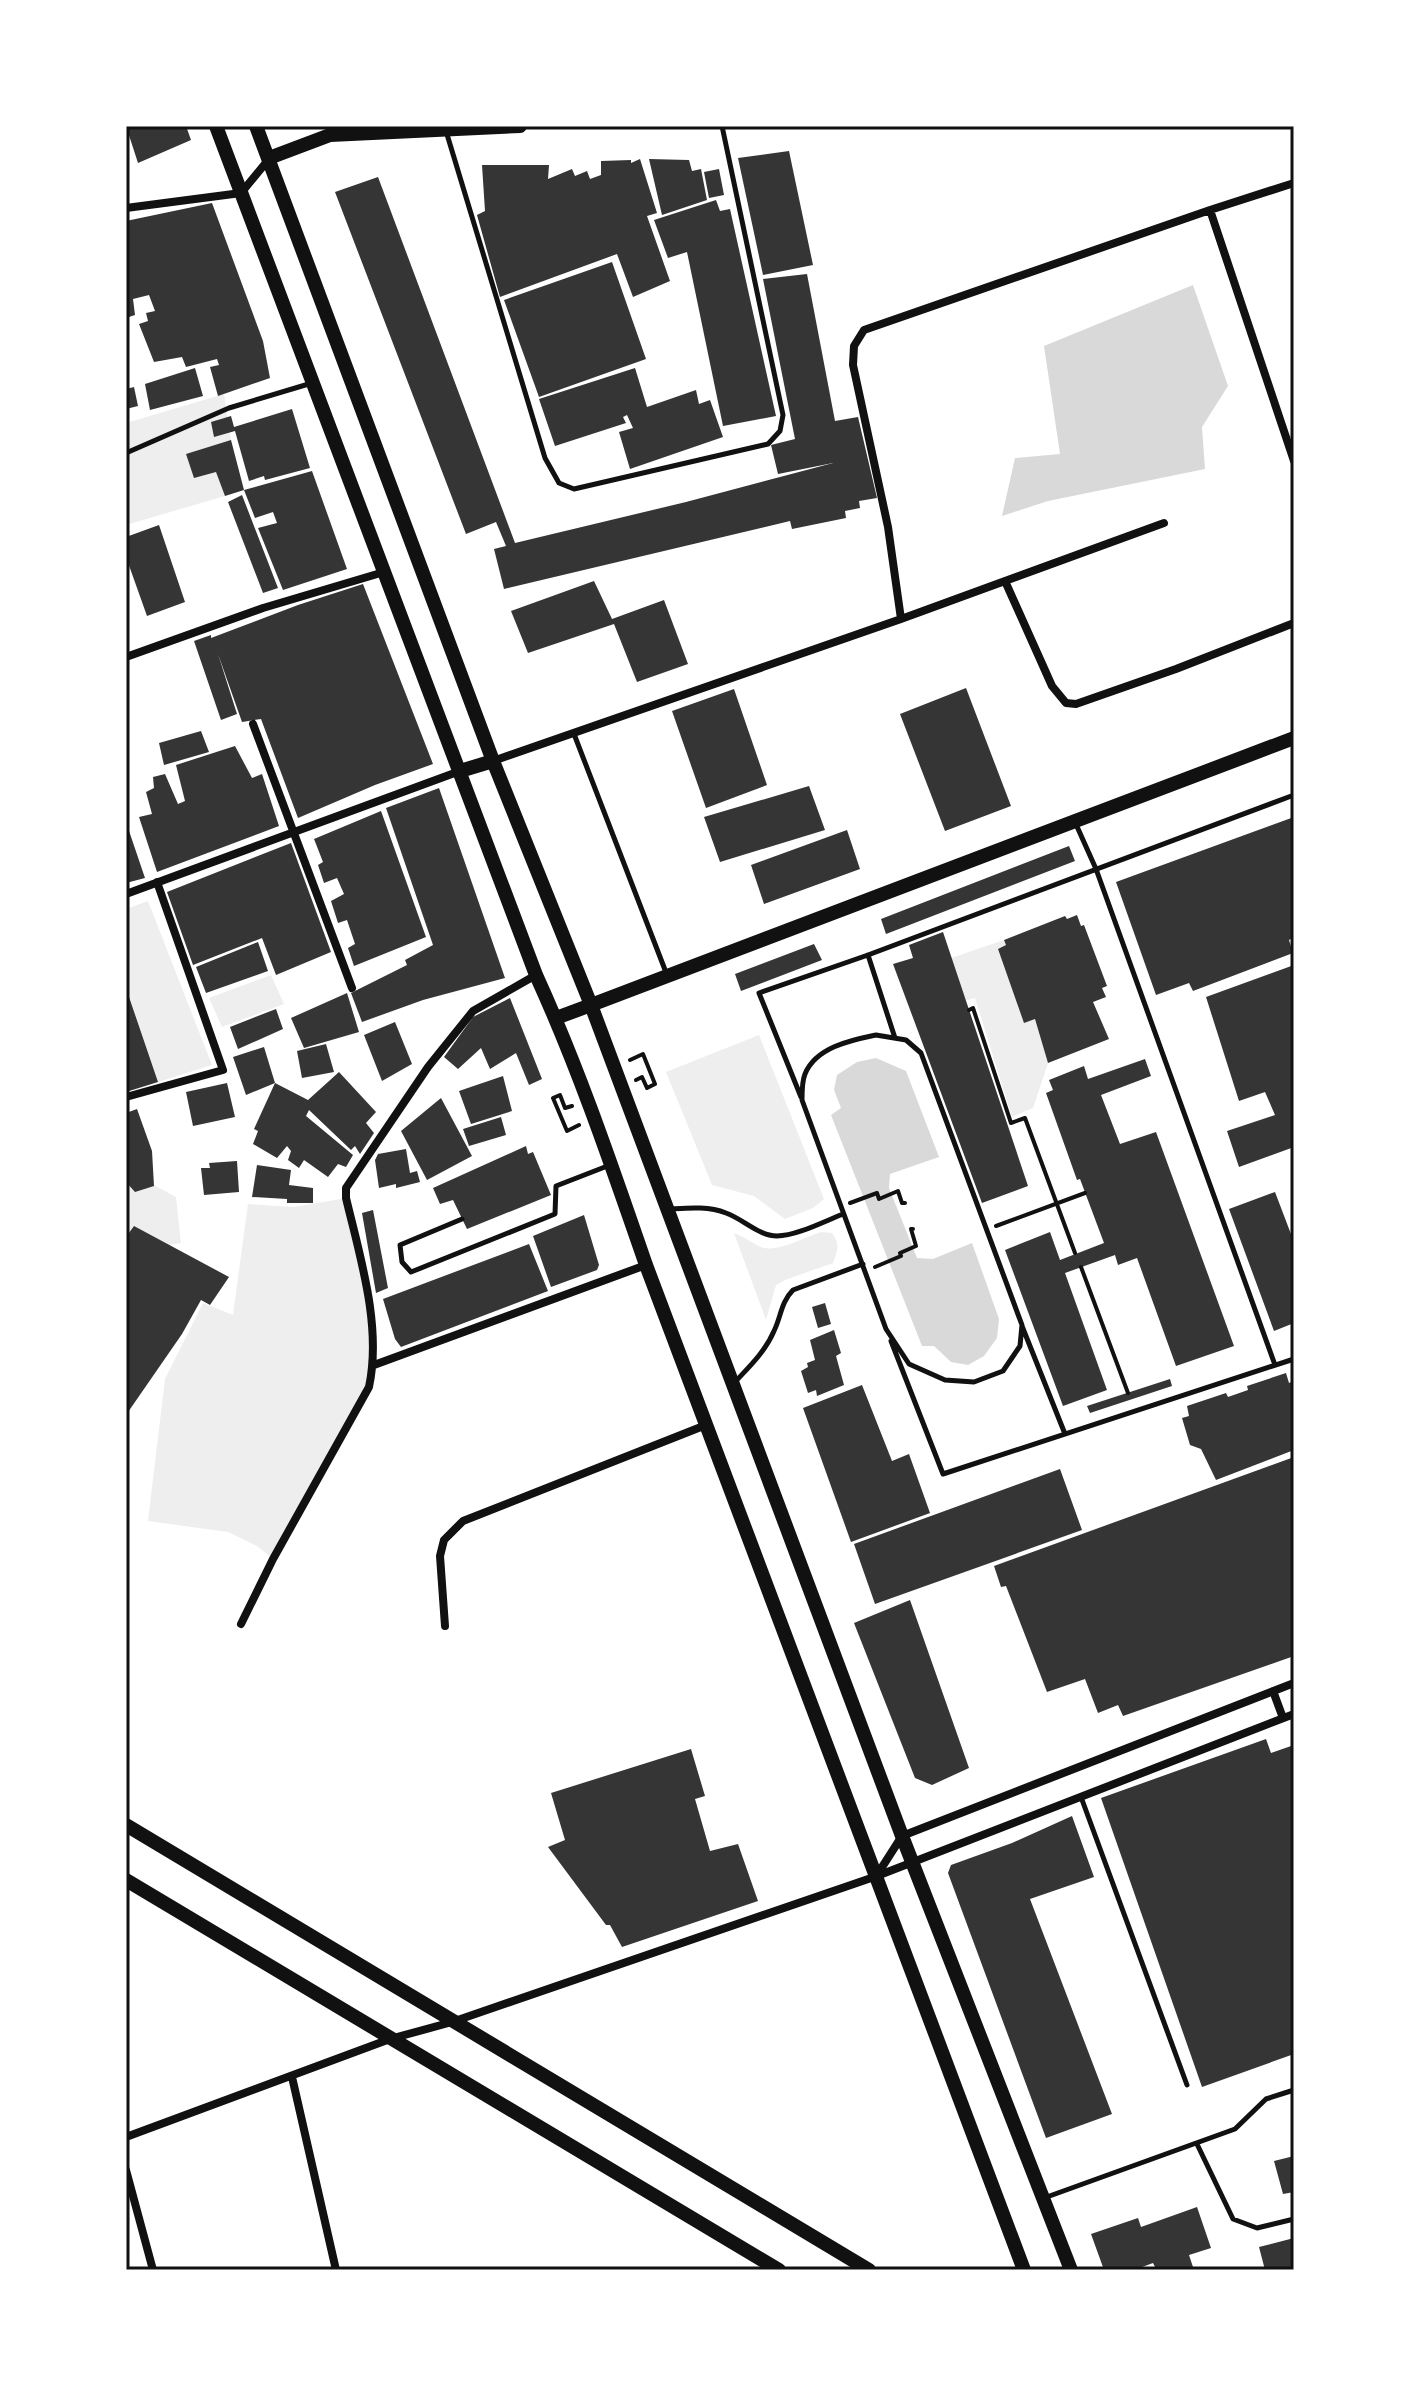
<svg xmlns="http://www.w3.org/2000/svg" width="1420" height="2396" font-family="'Exo 2',sans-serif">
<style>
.green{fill:#eee}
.water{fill:#d9d9d9}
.building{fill:#353535}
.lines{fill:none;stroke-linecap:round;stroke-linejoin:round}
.path{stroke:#111;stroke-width:4}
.service{stroke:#111;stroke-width:5}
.minor{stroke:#111;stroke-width:8}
.tertiary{stroke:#111;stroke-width:14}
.secondary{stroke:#111;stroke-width:14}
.neatline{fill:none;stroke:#111;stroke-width:3}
</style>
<rect width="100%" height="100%" fill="#fff"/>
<!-- green -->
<path class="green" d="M224,394l7,46 -6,56 -99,29v-102z
M148,901l64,164 -54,17 -32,-96v-77z
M1004,940l2,5 -8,4 26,74 11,-4 13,44 -15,45 -21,9 -37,-119 -10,3 -14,-43z
M271,975l13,29 -62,23 -13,-29z
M759,1035l65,164 -11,9 -28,11 -31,-23 -42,-11 -46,-113z
M126,1170l50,27 5,46 -55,9z
M346,1198c14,59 36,128 23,189l-96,172 -16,-13 -29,-14 -80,-11 17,-142 38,-76 30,12 15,-111 46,3z
M821,1232l11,1c8,11 6,17 1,30l-48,17 -9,5 -10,35 -32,-87c9,3 24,14 30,15 17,3 41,-11 57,-16z"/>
<!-- water -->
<path class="water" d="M1193,285l35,101 -26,41 3,42 -157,32 -46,15 13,-58 45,-4 -16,-108z
M876,1058l30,13 33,86 -49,17 -1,14 28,70 16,1 39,-16 27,76 -2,19 -13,18 -16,9 -17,-3 -17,-16h-12l-91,-231 10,-7 -7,-18 3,-15 20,-13z"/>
<!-- building -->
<path class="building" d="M126,126h60l5,14 -53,23z
M789,151l24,114 -50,10 -25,-117z
M640,159l17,54 -10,3 23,65 -37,16 -16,-43 -117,43 -23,-82 8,-4 -3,-46h67l-1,14 24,-10 3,7 12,-5 3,8 11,-4v-14l30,-1v3z
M649,159l40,1 3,11 9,-2 6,31 -45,15z
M719,169l5,26 -15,3 -5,-26z
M378,177l137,366 171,-41 147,-39 -55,11 -7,-29 24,-6 -32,-160 44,-5 28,147 23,-4 19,81 -18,3 1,7 -15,3 1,7 -54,11 -2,-8 -286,68 -10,-40 12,-3 -10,-24 -30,12 -131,-342z
M716,200l4,11 10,-2 46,207 -53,10 -36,-174 -19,6 -14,-38z
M212,203l51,138 7,37 -52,18 -8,-29 9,-2 -2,-6 -31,8 -4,-10 -28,5 -15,-38 9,-3 -2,-8 9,-2 -6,-16 -16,4 2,16 -9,3v-33l3,-1 -3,-10v-53z
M612,262l34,97 -107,38 -35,-97z
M195,368l8,28 -53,14 -5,-26z
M635,368l12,39 49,-17 3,14 11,-4 13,37 -93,32 -11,-37 14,-4 -6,-13 -4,2 3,6 -71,23 -16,-47z
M134,387l4,19 -12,3v-20z
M292,409l18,59 -45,12 -1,-4 -15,5 -14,-50 -21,6 -3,-15 20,-6 3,11z
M231,440l13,50 68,-19 35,98 -64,21 -25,-62 19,-5 -4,-11 -18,6 -11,-28 -19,6 -9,-24 -22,6 -8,-24z
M242,495l36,93 -15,5 -35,-91z
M159,525l26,77 -38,14 -21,-59v-20z
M594,581l18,38 52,-19 24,64 -51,18 -23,-58 -86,29 -17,-42z
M363,584l70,180 -58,21 -77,33 -37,-99 -19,3 -24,-68 19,60 -16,6 -27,-79 17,-6v3l87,-33z
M966,688l45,118 -66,25 -45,-117z
M734,689l33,96 -61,23 -34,-97z
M201,731l8,21 -45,13 -5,-22z
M235,746l17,32 10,-4 17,52 -122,46 -18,-55 13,-3 -6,-22 8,-4 -1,-11 12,-3 13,30 7,-3 -9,-36z
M809,786l16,44 -105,32 -16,-45z
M439,788l66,190 -82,22 -61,22 -11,-29 56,-28 -2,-5 28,-15 -47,-137z
M381,811l45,126 -72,29 -6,-18 7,-4 -8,-24 -9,3 -7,-22 13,-7 -7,-16 -13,5 -6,-18 5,-3 -9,-23z
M1294,817v120l-5,3 4,13 -100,38 -4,-8 -33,12 -40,-113z
M126,822l19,56 -19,5z
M847,830l13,39 -96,35 -13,-39z
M291,843l40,109 -55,23 -14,-37 -69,27 -26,-73z
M1069,846l6,15 -189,73 -5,-15z
M1077,915l4,11 3,-1 23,61 -5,2 4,9 -13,5 16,37 -61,24 -13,-44 -11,4 -26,-74 8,-4 -2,-5 61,-24 2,3z
M943,932l85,254 -46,17 -89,-239 20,-6 -4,-13z
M258,942l10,29 -62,22 -10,-26z
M814,944l8,16 -81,31 -6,-17z
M1294,965v182l-55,20 -12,-36 48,-16 -10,-23 -26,9 -33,-104z
M126,988l32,94 -32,10z
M347,993l12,39 -55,16 -13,-30z
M510,998l32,81 -13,6 -13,-32 -26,16 -9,-21 -23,21 -14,-12 29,-40z
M276,1009l7,20 -45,20 -8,-22z
M395,1022l17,42 -30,17 -18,-46z
M326,1044l8,28 -32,6 -5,-27z
M264,1047l11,36 -29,12 -13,-38z
M1145,1059l6,17 -50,19 19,49 36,-12 78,214 -58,20 -39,-108 -19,7 -3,-10 -50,18 42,117 -44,16 -58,-156 45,-18 10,28 44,-17 -24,-64 -3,1 -31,-87 7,-3 -4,-10 35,-14 4,13z
M339,1072l37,40 -10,11 8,10 -14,21 -5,-8 -4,4 -42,-40 -3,6 47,39 -7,12 -8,-3 -10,13 -24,-17 -5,8 -11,-8 3,-9 -4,-5 -10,12 -24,-14 5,-13 -4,-2 21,-46 33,17z
M503,1076l9,35 -41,13 -12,-33z
M227,1083l8,34 -42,9 -7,-34z
M441,1098l31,58 -45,24 -26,-49z
M137,1109l15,42 2,35 -19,6 -9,-10v-69z
M501,1117l5,18 -37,11 -6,-17z
M526,1146l2,8 5,-2 18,43 -84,34 -14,-29 -13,4 -7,-16z
M406,1149l4,24 7,-2 3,11 -24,6v-4l-17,4 -4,-28 3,-6z
M237,1161l2,31 -35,3 -3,-27h9l-1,-5z
M257,1165l34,5 -2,15 24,3v15h-26v-4l-35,-2z
M1275,1192l19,50v81l-20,8 -45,-122z
M373,1210l15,78 -12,5 -14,-80z
M584,1215l15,50 -2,5 -46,17 -18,-51z
M134,1226l95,51 -19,28 -9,-5 -19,34 -56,81v-178z
M529,1244l19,47 -147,56 -6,-8 -12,-40z
M825,1303l6,21 -13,4 -6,-21z
M834,1330l7,23 -5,3 8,29 -27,11 -1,-6 -8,3 -7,-22 7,-4 -1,-4 8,-3 -5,-20z
M1286,1373l3,10 5,-2v69l-78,30 -15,-31 -11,-4 -8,-27 7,-2 -2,-10 39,-13 2,4 20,-7 -1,-4z
M1170,1379l2,7 -82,27 -3,-7z
M862,1385l30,76 17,-7 21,59 -79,29 -48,-134z
M1294,1457v199l-171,60 -5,-11 -20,8 -13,-34 -38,13 -41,-106 -5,1 -7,-21z
M1060,1469l22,61 -207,74 -21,-60z
M910,1600l59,168 -37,17 -17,-7 -61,-155z
M1266,1739l5,14 23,-8v309l-92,33 -101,-289z
M691,1749l14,47 -10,3 15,52 28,-7 20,57 -136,46 -12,-22h-4l-58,-78 17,-7 -14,-47z
M1072,1816l22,61 -64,22 82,215 -66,24 -98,-265 3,-8 61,-22z
M1294,2156v36l-11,2 -9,-33z
M1197,2207l14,41 -22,7 5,15h-45l6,-3 -2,-4 -19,7h-30l-13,-36 47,-16 3,9z
M1294,2238v32h-29l-6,-23z"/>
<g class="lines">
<!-- path -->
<path class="path" d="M969,1010l4,-2 38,115 14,-5 50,135
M630,1060l13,-6 12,30 -8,4 -5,-11 -6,3
M572,1106l-7,2 -5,-13 -7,3 14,33 12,-6
M850,1203l27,-10 2,6 19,-8 4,12h3
M996,1226l89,-33
M875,1267l26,-11 -1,-3 16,-7 -5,-17h2
M1081,1267l47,126"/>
<!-- service -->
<path class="service" d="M446,131l99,327 14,25 15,6 194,-45 12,-13 3,-16 -61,-289
M126,453l103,-45 83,-25
M574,734l93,241
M1075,822l21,47 179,496
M868,955l27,83
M876,1035l30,5 15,13 101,272 -2,21 -17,25 -29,11 -29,-2 -36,-16 -23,-35 -84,-229c0,-8 0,-19 3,-26 11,-27 47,-34 71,-39z
M801,1097l-42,-104 109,-38 426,-160
M670,1209c18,-1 38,-3 56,4 17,6 33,23 51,23 19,0 48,-15 66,-22
M462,1219l-62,26 2,17 9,10 144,-58 1,-28 54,-21
M1022,1326l43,108
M891,1341l52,133 351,-115
M734,1383c15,-16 31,-31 40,-52 7,-14 7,-29 19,-41l70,-26
M1081,1797l106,288
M1197,2144l36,75 24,9 37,-9
M1044,2198l191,-69 31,-30 28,-9"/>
<!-- minor -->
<path class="minor" d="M126,208l115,-15 28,-34
M1210,210l84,251
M1005,581l47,105 14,17 10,1 100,-35 118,-46
M901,619l-13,-92 -35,-162 1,-19 10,-16 346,-120 84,-27
M126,657l137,-49 121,-36
M253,724l99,264
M493,761l408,-142 263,-96
M126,894l334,-123
M126,1097l97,-27 -66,-188
M374,1365l272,-100
M241,1624l32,-65 96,-172c13,-61 -9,-130 -23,-189v-10l82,-121 45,-56 63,-36
M445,1626l-5,-70 4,-16 19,-19 243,-96
M1273,1691l10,27
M877,1875l25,-39 392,-153
M292,2077l44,193
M126,2137l264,-98 62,-17 425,-146 417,-162
M126,2170l27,100"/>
<!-- tertiary -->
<path class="tertiary" d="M269,158l61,-23 190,-9
M591,1005l703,-267"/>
<!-- secondary -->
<path class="secondary" d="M216,126l320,849c43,94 76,192 110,290l378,1005
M256,126l237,635 98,244 311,831 169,434
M460,771l33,-10
M556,1018l35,-13
M126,1825l743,445
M126,1880l653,390"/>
</g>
<!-- border -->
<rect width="1420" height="2396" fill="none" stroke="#ffffff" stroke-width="256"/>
<rect x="128" y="128" width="1164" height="2140" class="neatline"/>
</svg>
